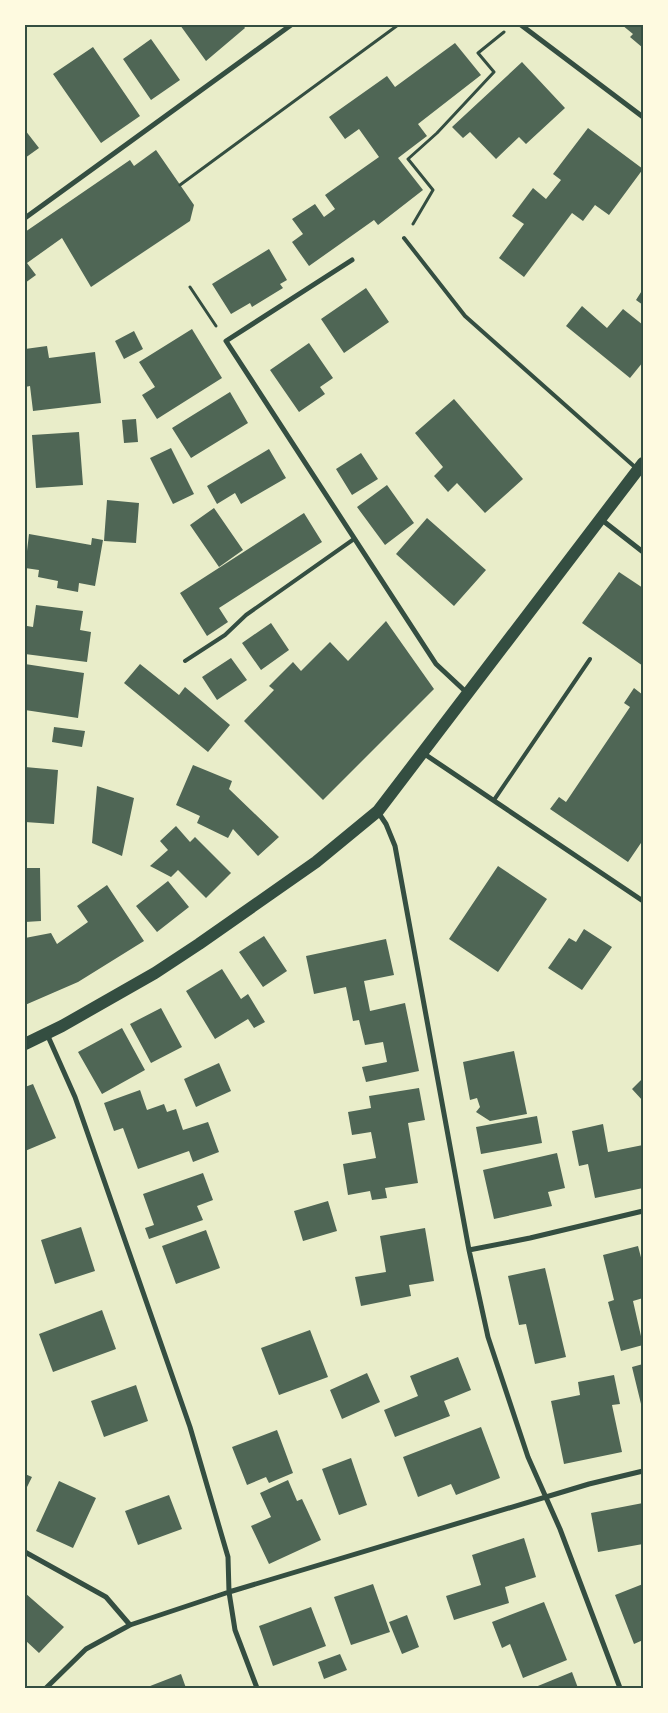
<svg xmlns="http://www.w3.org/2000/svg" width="668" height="1713" font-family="'Asap Condensed',sans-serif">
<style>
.building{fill:#4f6655}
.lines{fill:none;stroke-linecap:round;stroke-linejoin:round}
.path{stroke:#344e41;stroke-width:3}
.service{stroke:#344e41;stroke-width:4}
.minor{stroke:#344e41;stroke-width:5}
.primary{stroke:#344e41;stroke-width:12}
.neatline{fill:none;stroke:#344e41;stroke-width:2}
</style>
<rect width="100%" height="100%" fill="#e9edc9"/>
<!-- building -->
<path class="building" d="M180,25h63l2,3 -39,33z
M622,25h21v23l-13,-11 3,-3z
M151,39l29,41 -29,20 -28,-41z
M455,43l26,32 -63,49 9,12 -29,22 25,32 -45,35 -4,-5 -65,46 -17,-24 11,-8 -11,-15 23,-15 9,13 11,-8 -10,-14 54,-38 -20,-28 -14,10 -16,-22 58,-41 8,11z
M93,47l47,69 -39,27 -48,-69z
M522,62l43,46 -39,36 -7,-7 -23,22 -26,-27 -7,6 -11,-11z
M588,128l55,41 -34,46 -14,-10 -12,16 -11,-8 -48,64 -25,-19 25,-34 -12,-8 21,-28 13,11 15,-19 -8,-6z
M25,130l14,18 -14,10z
M156,150l38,55 -4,16 -99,66 -29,-49 -35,25 9,12 -11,8v-51l105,-72 4,6z
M269,249l18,31 -7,4 3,4 -31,19 -2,-4 -19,11 -19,-30z
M366,288l23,34 -45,31 -23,-34z
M643,289v16l-7,-5z
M582,306l25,22 16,-19 20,16v37l-13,16 -64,-52z
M192,329l30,49 -65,41 -15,-24 13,-8 -16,-25z
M134,331l9,18 -19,10 -9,-18z
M309,343l24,35 -13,9 5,7 -26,18 -29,-42z
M47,346l2,12 46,-6 6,51 -68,8 -3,-25 -5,1v-38z
M230,392l18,31 -57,35 -19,-30z
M454,399l69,80 -38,34 -28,-30 -9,9 -14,-16 9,-9 -28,-34z
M136,419l2,23 -14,1 -2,-23z
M79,432l4,53 -47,3 -4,-53z
M171,448l23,46 -21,10 -23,-46z
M269,449l17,29 -45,26 -6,-11 -18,11 -10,-18z
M361,453l17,26 -26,16 -16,-26z
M387,485l27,38 -29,22 -28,-38z
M107,500l32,3 -3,40 -32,-2z
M214,508l29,42 -24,17 -29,-42z
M304,513l18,29 -103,66 9,14 -21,14 -27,-43z
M427,518l59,52 -32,36 -58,-52z
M29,534l62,11 1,-7 11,2 -8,46 -16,-3 -1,9 -21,-4 1,-7 -20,-4 1,-7 -14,-2z
M619,572l24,16v78l-61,-43z
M36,605l47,6 -3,19 11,2 -4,30 -62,-8 2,-28 6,1z
M386,621l48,68 -111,111 -79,-79 30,-31 -5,-4 24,-24 8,9 29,-29 18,19z
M271,623l18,27 -28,20 -19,-27z
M231,658l16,22 -30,20 -15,-23z
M25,664l59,9 -6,45 -53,-8z
M140,664l39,31 6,-8 45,38 -22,27 -84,-69z
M634,688l9,7v145l-15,22 -78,-53 9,-12 7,5 64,-95 -6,-4z
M54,727l31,4 -3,16 -30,-5z
M193,765l39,16 -3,8 50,48 -21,19 -25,-27 -5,9 -31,-15 3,-7 -24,-11z
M25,767l33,3 -4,54 -29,-2z
M97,786l37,12 -12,58 -30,-13z
M176,826l14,16 5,-5 36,36 -25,25 -28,-28 -7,7 -21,-11 18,-16 -8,-9z
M498,866l49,33 -49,73 -49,-33z
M25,868h15l1,53 -16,1z
M168,881l21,26 -32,25 -21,-26z
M107,885l37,56 -66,41 -53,23v-67l26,-5 6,11 31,-22 -11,-16z
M584,929l28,18 -30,43 -34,-22 21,-30 7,4z
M264,936l23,35 -24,16 -24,-35z
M386,939l8,36 -30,6 6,30 35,-8 14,68 -53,11 -4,-15 25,-5 -4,-20 -18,3 -6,-25 -6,1 -7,-34 -32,7 -8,-38z
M222,969l19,30 7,-5 17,28 -11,6 -6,-9 -33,20 -29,-48z
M161,1008l21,39 -31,16 -21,-39z
M122,1028l23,42 -43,24 -24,-42z
M514,1051l13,63 -37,7 -14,-9 4,-5 -3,-9 -7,2 -7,-38z
M219,1063l12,28 -35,16 -12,-28z
M643,1078v23l-11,-12z
M33,1084l23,54 -31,13v-64z
M419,1088l6,32 -17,3 10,60 -33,5 2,10 -15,2 -2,-9 -22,4 -5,-31 33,-6 -5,-26 -19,3 -4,-23 23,-4 -2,-12z
M140,1090l7,20 17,-6 3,8 9,-3 7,21 25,-8 11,30 -26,10 -4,-11 -51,18 -15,-41 -9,3 -10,-28z
M537,1116l5,27 -61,11 -5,-27z
M603,1124l5,28 35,-7v43l-48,10 -7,-34 -9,2 -7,-35z
M557,1153l8,35 -17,4 4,14 -58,13 -11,-49z
M203,1173l10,27 -16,6 6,14 -54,19 -4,-11 9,-3 -11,-31z
M328,1201l9,30 -34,10 -9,-30z
M81,1227l14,44 -40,13 -14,-44z
M425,1228l9,53 -25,4 2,11 -50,10 -6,-29 31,-5 -6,-36z
M206,1230l14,38 -44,16 -14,-38z
M638,1246l5,19v33l-10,3 10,44 -22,6 -13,-49 6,-2 -11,-45z
M545,1268l21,89 -31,7 -9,-40 -7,1 -11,-49z
M102,1310l14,39 -63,23 -14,-38z
M310,1330l18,47 -49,18 -18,-47z
M458,1357l13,33 -27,11 6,15 -55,21 -11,-27 34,-14 -8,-20z
M643,1364v44h-1l-10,-41z
M367,1373l13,29 -38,17 -12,-29z
M614,1375l6,29 -8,1 10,47 -58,12 -13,-63 29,-6 -2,-13z
M136,1385l12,36 -44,16 -13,-36z
M481,1427l19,51 -44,17 -5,-11 -33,13 -15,-40z
M277,1430l16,43 -24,10 -3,-6 -19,8 -15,-38z
M351,1458l16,47 -28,10 -17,-46z
M25,1474l7,3 -7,14z
M288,1480l9,21 5,-2 19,41 -52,24 -18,-38 20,-9 -11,-24z
M59,1481l37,17 -23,50 -37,-17z
M169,1495l13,34 -44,16 -13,-34z
M643,1503v41l-45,8 -7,-39z
M524,1538l12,39 -31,10 4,16 -55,17 -8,-24 35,-11 -9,-30z
M373,1584l17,48 -39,13 -17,-48z
M643,1584v56l-9,4 -19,-49z
M25,1593l39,34 -25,26 -14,-13z
M544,1602l23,58 -44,18 -13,-34 -8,4 -10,-26z
M311,1607l15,39 -53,20 -14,-40z
M407,1615l12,32 -17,7 -13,-32z
M340,1654l7,16 -23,9 -6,-17z
M572,1672l6,16h-45z
M181,1674l5,14h-41z"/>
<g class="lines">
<!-- path -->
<path class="path" d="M180,185l218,-160
M413,224l20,-34 -25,-31 29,-26 57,-61 -16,-19 26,-21
M190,287l26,39"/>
<!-- service -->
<path class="service" d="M404,238l61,78 171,152
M185,661l40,-26 21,-20 108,-76
M494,800l96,-141"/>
<!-- minor -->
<path class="minor" d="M521,25l122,92
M25,218l266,-193
M352,260l-126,81 210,323 30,28
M602,520l41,32
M423,753l220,148
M378,812l8,12 9,22 74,404 19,87 40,120 32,72 60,159
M47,1034l28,63 115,330 38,130 1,35 6,38 22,58
M469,1250l61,-12 113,-27
M25,1552l81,45 24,28
M46,1688l40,-39 44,-24 99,-33 360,-108 54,-13"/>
<!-- primary -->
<path class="primary" d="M25,1044l37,-18 93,-53 44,-29 117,-82 62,-51 265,-348"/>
</g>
<!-- border -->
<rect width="668" height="1713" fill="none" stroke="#fefae0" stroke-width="52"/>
<rect x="26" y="26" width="616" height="1661" class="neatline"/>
</svg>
